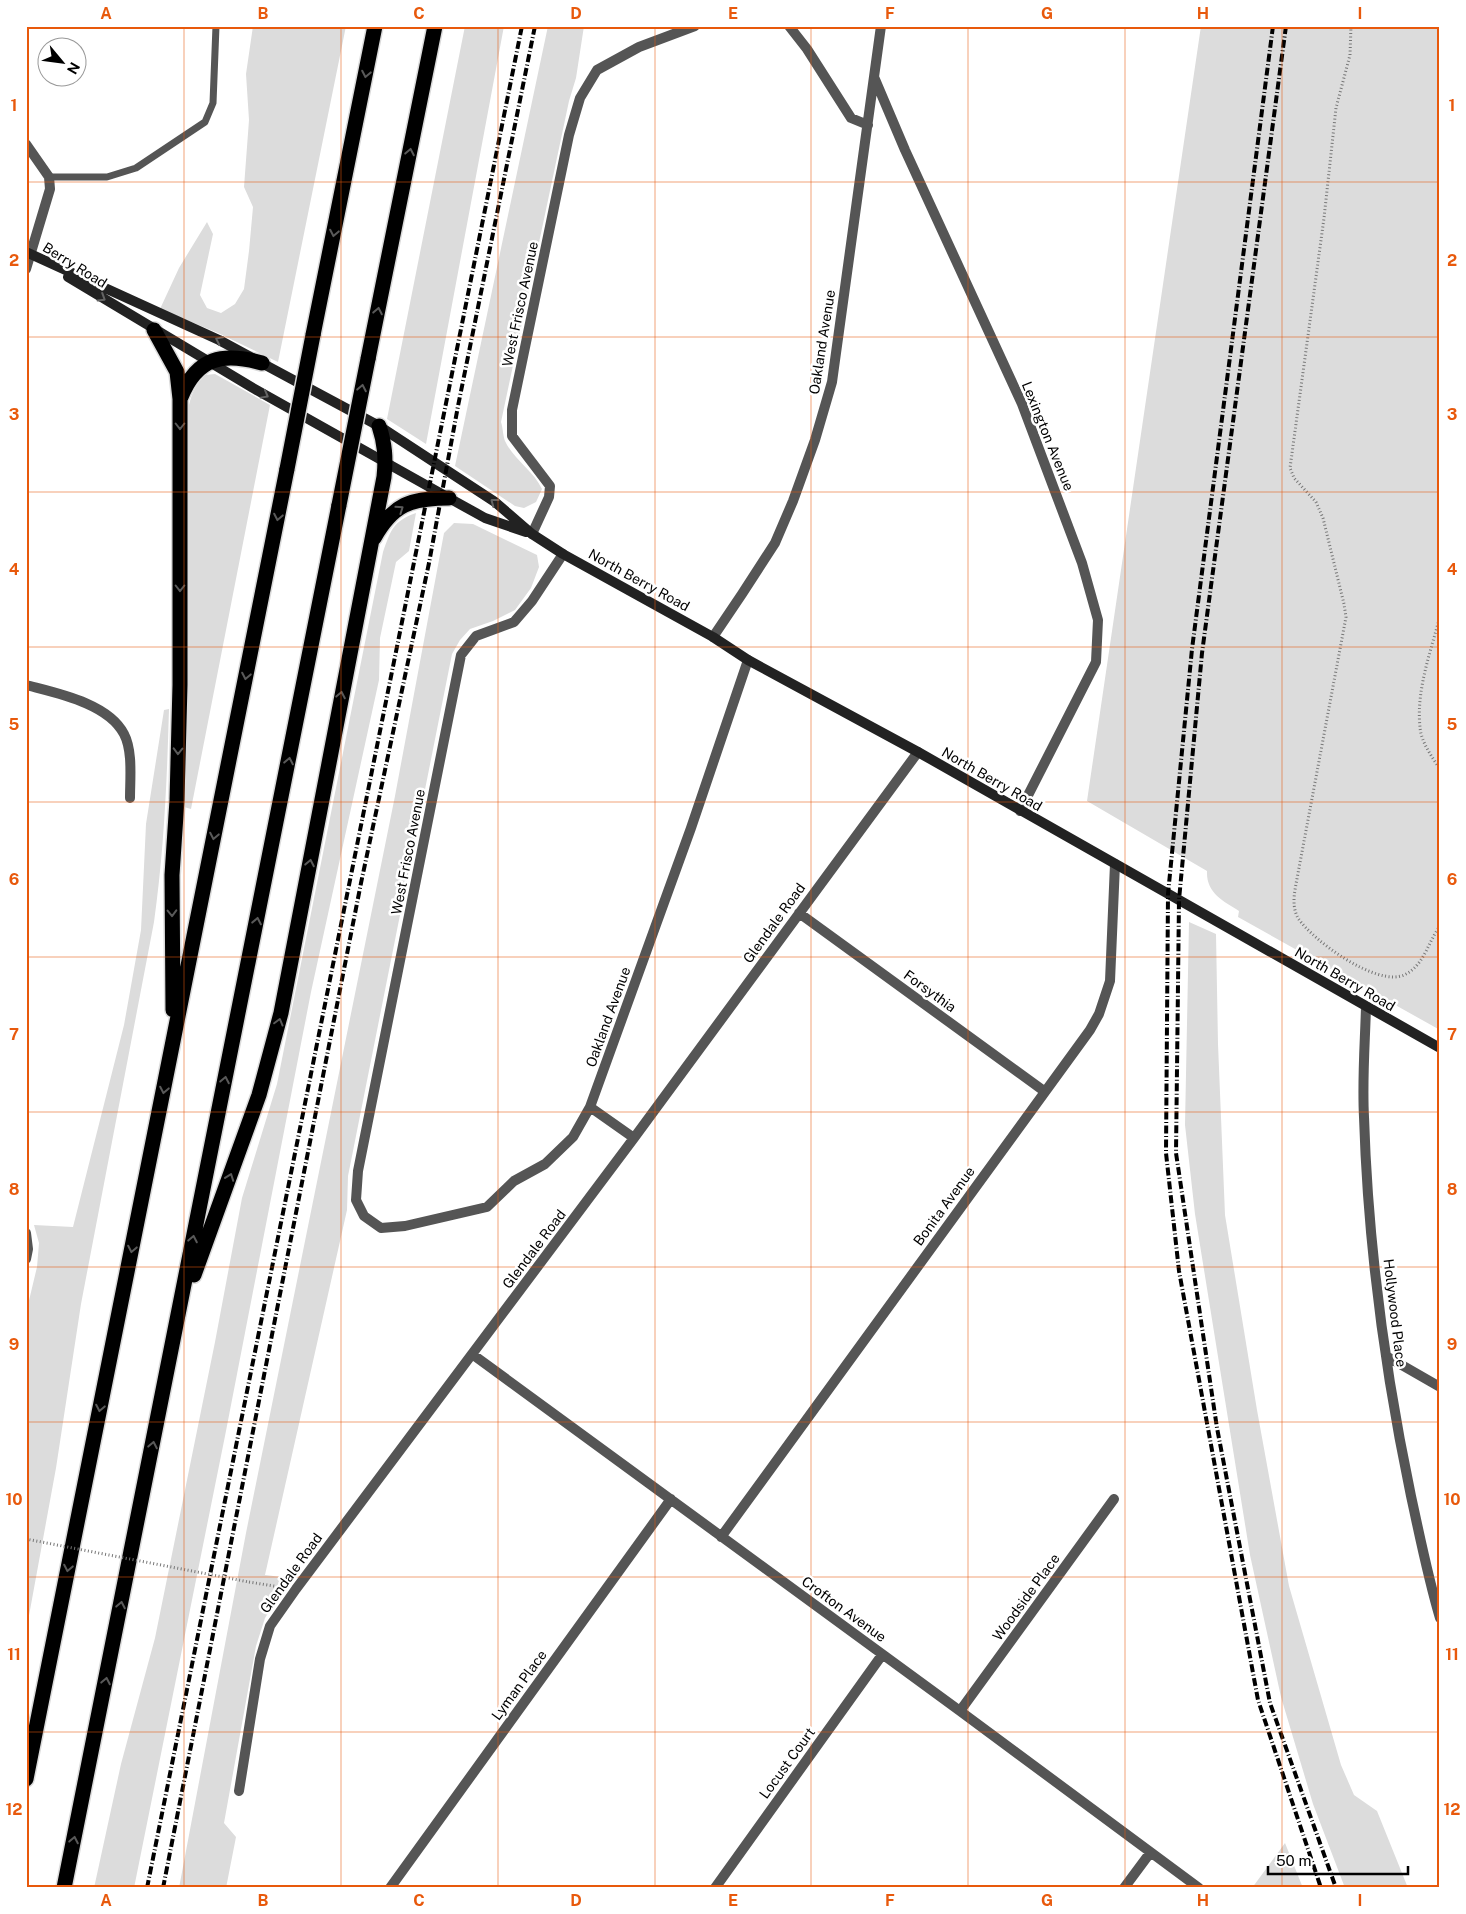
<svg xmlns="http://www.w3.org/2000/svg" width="1466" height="1914" font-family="'Public Sans',sans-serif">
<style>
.green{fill:#dcdcdc}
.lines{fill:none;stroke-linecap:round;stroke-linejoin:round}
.motorway-casing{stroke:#dbdbdb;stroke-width:18}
.path{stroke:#777;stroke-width:3;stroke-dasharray:1 2.5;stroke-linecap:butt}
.service{stroke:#555;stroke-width:7}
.minor{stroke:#555;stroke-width:10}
.secondary{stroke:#222;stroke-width:10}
.motorway{stroke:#000;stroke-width:15}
.rail{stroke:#000;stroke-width:4;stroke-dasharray:8 2.5 1 2.5;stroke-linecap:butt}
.motorway-bridge-casing{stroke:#dbdbdb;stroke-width:18;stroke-linecap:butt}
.path-bridge{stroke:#777;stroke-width:3;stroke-dasharray:1 2.5;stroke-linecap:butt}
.motorway-bridge{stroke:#000;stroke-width:15}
.oneway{stroke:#595959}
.oneway2{stroke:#646464}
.grid{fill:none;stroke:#e8590c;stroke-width:1;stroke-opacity:0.55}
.labels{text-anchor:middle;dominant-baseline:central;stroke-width:5;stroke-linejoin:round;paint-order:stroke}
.street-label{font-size:14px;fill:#000;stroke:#fff}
.neatline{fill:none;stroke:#e8590c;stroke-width:2}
.grid-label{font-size:16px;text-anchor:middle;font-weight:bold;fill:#e8590c}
</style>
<rect width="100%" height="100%" fill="#fff"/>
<!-- green -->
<path class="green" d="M253,26h93l-68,336 -60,-29 -58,-24 19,-41 28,-46 6,12 -13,61 7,13 14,5 14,-9 9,-15 5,-38 4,-44 -9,-20 5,-67 -3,-46z
M465,26h39l-78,418 -39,-25z
M548,26h36l-8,52 -7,23 -68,321c2,6 2,14 4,19 9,19 28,29 37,48l-6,13 -12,6 -9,-2 -60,-40z
M1201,26h239v1004l-202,-113 1,-6c-16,-10 -33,-18 -32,-40l-120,-70z
M215,374l55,31 -79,404 -7,-2 3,-90 2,-312c3,-13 7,-20 16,-30z
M416,513l-7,38 -13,11 -16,76 -1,42 -68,312 -86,444 -91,452h-40l27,-124 34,-126 60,-296 27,-144 35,-114 106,-532c8,-22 10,-31 33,-39z
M454,523l19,1 64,31 2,12 -8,21 -16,22 -22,11 -23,8 -10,11 -8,14 -104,522 -1,34 -82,365 25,3 -25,40 -9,28 -32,177 12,14 -10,51h-47l67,-355 149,-737 49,-263z
M169,709c-2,72 -5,142 -15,213l-73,382 -25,164 -30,164v-319l11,-46 2,-24 -5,-18 39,2 51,-202 17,-95 5,-106 18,-114z
M1189,922l27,12 2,110 7,171 32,195 32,176 52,179 13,30 23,16 31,77h-63l-32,-84 -32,-107 -31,-142 -55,-341 -10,-89z
M1285,1843l18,45h-51z"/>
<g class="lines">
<!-- motorway casing -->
<g class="motorway-casing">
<path id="motorway" d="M154,330l23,42 3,27v286l-3,115 -5,75 1,135
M313,335l62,-309
M368,359l67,-333
M181,397c16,-40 42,-45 81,-34
M374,538c19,-34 37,-40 75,-40
M194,1275l65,-180 22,-82 103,-536c2,-19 1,-33 -5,-51
M26,1779l261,-1310
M64,1888l275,-1383"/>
</g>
<!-- path -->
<path class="path" d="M1351,26l-1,29 -14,53 -12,110 -34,250 4,10 22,24 7,16 21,86 2,13 -50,267c-2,11 -4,23 2,34 15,23 79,69 106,57 20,-9 24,-33 36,-49
M1440,616c-9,35 -24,74 -20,111 1,15 12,30 20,42
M249,1582l31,5"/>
<!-- service -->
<path class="service" d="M49,177h58l29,-9 69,-46 8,-19 3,-77"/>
<!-- minor -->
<path class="minor" d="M789,26l18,23 44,69 17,7
M874,77l31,73 117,254 60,159 16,57 -2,42 -76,149
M26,144l23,33 1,12 -24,80
M532,534l17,-37 1,-11 -38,-50v-26l57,-275 11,-37 17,-28 42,-23 56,-21
M563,554l-31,47 -18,21 -38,14 -15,19 -103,516 -2,29 8,16 17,12 24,-2 82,-19 27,-26 31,-17 28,-27 17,-30 101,-279 57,-168
M713,637l29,-43 33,-51 18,-42 22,-61 17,-58 49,-356
M26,685c30,8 82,18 98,49 9,17 6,45 6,64
M799,913l245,178
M1366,1007c-1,36 -4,73 -2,110 4,127 21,255 47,379 9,41 17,82 29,122
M590,1107l44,31
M26,1233l2,16 -2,10
M472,1354l488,357 239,177
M1386,1356l54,31
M721,1537l369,-507 9,-16 11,-33 5,-117
M960,1711l154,-212
M239,1791l21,-132 10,-33 26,-37 338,-451 284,-386
M390,1888l281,-389
M715,1888l167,-233
M1124,1888l26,-35"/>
<!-- secondary -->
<path class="secondary" d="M26,252l193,88 160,86 116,76 37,32 31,20 150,83 35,23 170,92 522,296
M68,277l185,111 196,110 36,20 41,14"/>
<!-- motorway -->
<use href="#motorway" class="motorway"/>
<!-- rail -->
<path class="rail" d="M1273,26l-81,623 -24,245 -2,259 13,118 79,429 63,188
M1286,26l-84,627 -23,247 -3,253 41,275 53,275 66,185
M147,1888l375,-1862
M163,1888l198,-1005 68,-320 29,-157 77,-380"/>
<!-- motorway-bridge casing -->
<g class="motorway-bridge-casing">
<path id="motorway-bridge" d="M287,469l26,-134
M339,505l29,-146"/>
</g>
<!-- path-bridge -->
<path class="path-bridge" d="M26,1539l223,43"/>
<!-- motorway-bridge -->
<use href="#motorway-bridge" class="motorway-bridge"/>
</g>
<!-- one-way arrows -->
<defs><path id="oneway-chevron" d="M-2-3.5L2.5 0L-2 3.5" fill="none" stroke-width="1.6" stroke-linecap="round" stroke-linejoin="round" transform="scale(1.25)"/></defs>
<g class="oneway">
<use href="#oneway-chevron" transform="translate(366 74) rotate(101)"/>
<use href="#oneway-chevron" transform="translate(410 152) rotate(-79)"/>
<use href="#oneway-chevron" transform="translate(334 233) rotate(101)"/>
<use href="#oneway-chevron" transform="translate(378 311) rotate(-79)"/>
<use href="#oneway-chevron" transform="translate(362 388) rotate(-79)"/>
<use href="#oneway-chevron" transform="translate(180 426) rotate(90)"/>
<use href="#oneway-chevron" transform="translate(400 509) rotate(-35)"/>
<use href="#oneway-chevron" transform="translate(278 517) rotate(101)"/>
<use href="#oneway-chevron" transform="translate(180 588) rotate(90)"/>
<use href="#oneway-chevron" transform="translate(246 676) rotate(101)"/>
<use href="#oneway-chevron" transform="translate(341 695) rotate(-79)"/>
<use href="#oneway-chevron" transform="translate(178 751) rotate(91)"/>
<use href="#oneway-chevron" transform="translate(289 761) rotate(-79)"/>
<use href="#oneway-chevron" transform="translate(214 836) rotate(101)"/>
<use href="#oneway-chevron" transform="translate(310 863) rotate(-79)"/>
<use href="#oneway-chevron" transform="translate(172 913) rotate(89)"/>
<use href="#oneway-chevron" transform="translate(257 921) rotate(-79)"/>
<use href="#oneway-chevron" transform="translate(279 1022) rotate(-75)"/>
<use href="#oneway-chevron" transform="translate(225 1080) rotate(-79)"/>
<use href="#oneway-chevron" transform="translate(164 1090) rotate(101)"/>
<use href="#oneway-chevron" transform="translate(230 1177) rotate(-70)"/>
<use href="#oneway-chevron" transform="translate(193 1239) rotate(-79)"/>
<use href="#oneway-chevron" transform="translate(132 1249) rotate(101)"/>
<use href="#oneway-chevron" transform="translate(100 1408) rotate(101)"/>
<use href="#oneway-chevron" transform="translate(153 1445) rotate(-79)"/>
<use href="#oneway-chevron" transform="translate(68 1568) rotate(101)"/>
<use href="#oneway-chevron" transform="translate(121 1605) rotate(-79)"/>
<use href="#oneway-chevron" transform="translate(106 1681) rotate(-79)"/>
<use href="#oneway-chevron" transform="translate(74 1840) rotate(-79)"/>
</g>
<g class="oneway2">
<use href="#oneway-chevron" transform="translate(102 298) rotate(32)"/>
<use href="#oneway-chevron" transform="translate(219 340) rotate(-154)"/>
<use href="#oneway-chevron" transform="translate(265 395) rotate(29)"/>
<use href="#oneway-chevron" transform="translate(494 502) rotate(-143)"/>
</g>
<!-- grid -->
<path class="grid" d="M184,26v1862M341,26v1862M498,26v1862M655,26v1862M811,26v1862M968,26v1862M1125,26v1862M1282,26v1862M26,182h1414M26,337h1414M26,492h1414M26,647h1414M26,802h1414M26,957h1414M26,1112h1414M26,1267h1414M26,1422h1414M26,1577h1414M26,1732h1414"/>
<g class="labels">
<!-- street labels -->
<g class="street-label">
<text transform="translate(75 265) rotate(32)">Berry Road</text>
<text transform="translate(520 304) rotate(-78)">West Frisco Avenue</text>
<text transform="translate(822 342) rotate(-81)">Oakland Avenue</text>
<text transform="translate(1048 436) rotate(68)">Lexington Avenue</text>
<text transform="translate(639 580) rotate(29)">North Berry Road</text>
<text transform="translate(992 779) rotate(30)">North Berry Road</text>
<text transform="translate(408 852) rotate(-79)">West Frisco Avenue</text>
<text transform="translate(774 923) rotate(-54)">Glendale Road</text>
<text transform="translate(1345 979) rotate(30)">North Berry Road</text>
<text transform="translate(930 991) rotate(36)">Forsythia</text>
<text transform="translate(608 1017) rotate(-70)">Oakland Avenue</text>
<text transform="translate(944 1206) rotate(-54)">Bonita Avenue</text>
<text transform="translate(534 1249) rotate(-53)">Glendale Road</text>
<text transform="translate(1395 1313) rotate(83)">Hollywood Place</text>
<text transform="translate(291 1573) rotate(-54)">Glendale Road</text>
<text transform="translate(1026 1597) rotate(-54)">Woodside Place</text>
<text transform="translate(844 1609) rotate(36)">Crofton Avenue</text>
<text transform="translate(519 1685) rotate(-54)">Lyman Place</text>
<text transform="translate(787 1763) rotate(-54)">Locust Court</text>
</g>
</g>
<!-- border -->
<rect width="1466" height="1914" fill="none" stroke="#ffffff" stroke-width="55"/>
<!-- north arrow -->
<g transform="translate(62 62) rotate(119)"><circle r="24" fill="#ffffff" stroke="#999999"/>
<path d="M0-4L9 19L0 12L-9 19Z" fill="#000000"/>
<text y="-8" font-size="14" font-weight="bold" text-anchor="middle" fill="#000000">N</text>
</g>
<!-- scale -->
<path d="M1268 1866v8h140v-8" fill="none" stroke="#000000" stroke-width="2.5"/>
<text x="1276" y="1866" font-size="15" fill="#000000" stroke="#ffffff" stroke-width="4" paint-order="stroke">50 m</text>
<rect x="28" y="28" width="1410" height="1858" class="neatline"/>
<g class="grid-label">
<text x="106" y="19">A</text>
<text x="263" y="19">B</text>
<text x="419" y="19">C</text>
<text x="576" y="19">D</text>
<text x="733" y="19">E</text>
<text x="890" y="19">F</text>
<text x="1047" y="19">G</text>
<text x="1203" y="19">H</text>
<text x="1360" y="19">I</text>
<text x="14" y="111">1</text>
<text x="1452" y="111">1</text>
<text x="14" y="266">2</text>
<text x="1452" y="266">2</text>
<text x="14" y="420">3</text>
<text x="1452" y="420">3</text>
<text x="14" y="575">4</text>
<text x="1452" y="575">4</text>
<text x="14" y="730">5</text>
<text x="1452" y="730">5</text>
<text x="14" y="885">6</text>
<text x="1452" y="885">6</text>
<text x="14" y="1040">7</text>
<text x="1452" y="1040">7</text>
<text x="14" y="1195">8</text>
<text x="1452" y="1195">8</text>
<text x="14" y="1350">9</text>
<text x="1452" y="1350">9</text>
<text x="14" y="1505">10</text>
<text x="1452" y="1505">10</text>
<text x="14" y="1660">11</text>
<text x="1452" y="1660">11</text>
<text x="14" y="1815">12</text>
<text x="1452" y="1815">12</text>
<text x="106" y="1906">A</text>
<text x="263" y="1906">B</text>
<text x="419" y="1906">C</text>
<text x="576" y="1906">D</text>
<text x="733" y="1906">E</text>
<text x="890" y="1906">F</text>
<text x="1047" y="1906">G</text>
<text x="1203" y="1906">H</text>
<text x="1360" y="1906">I</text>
</g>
</svg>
